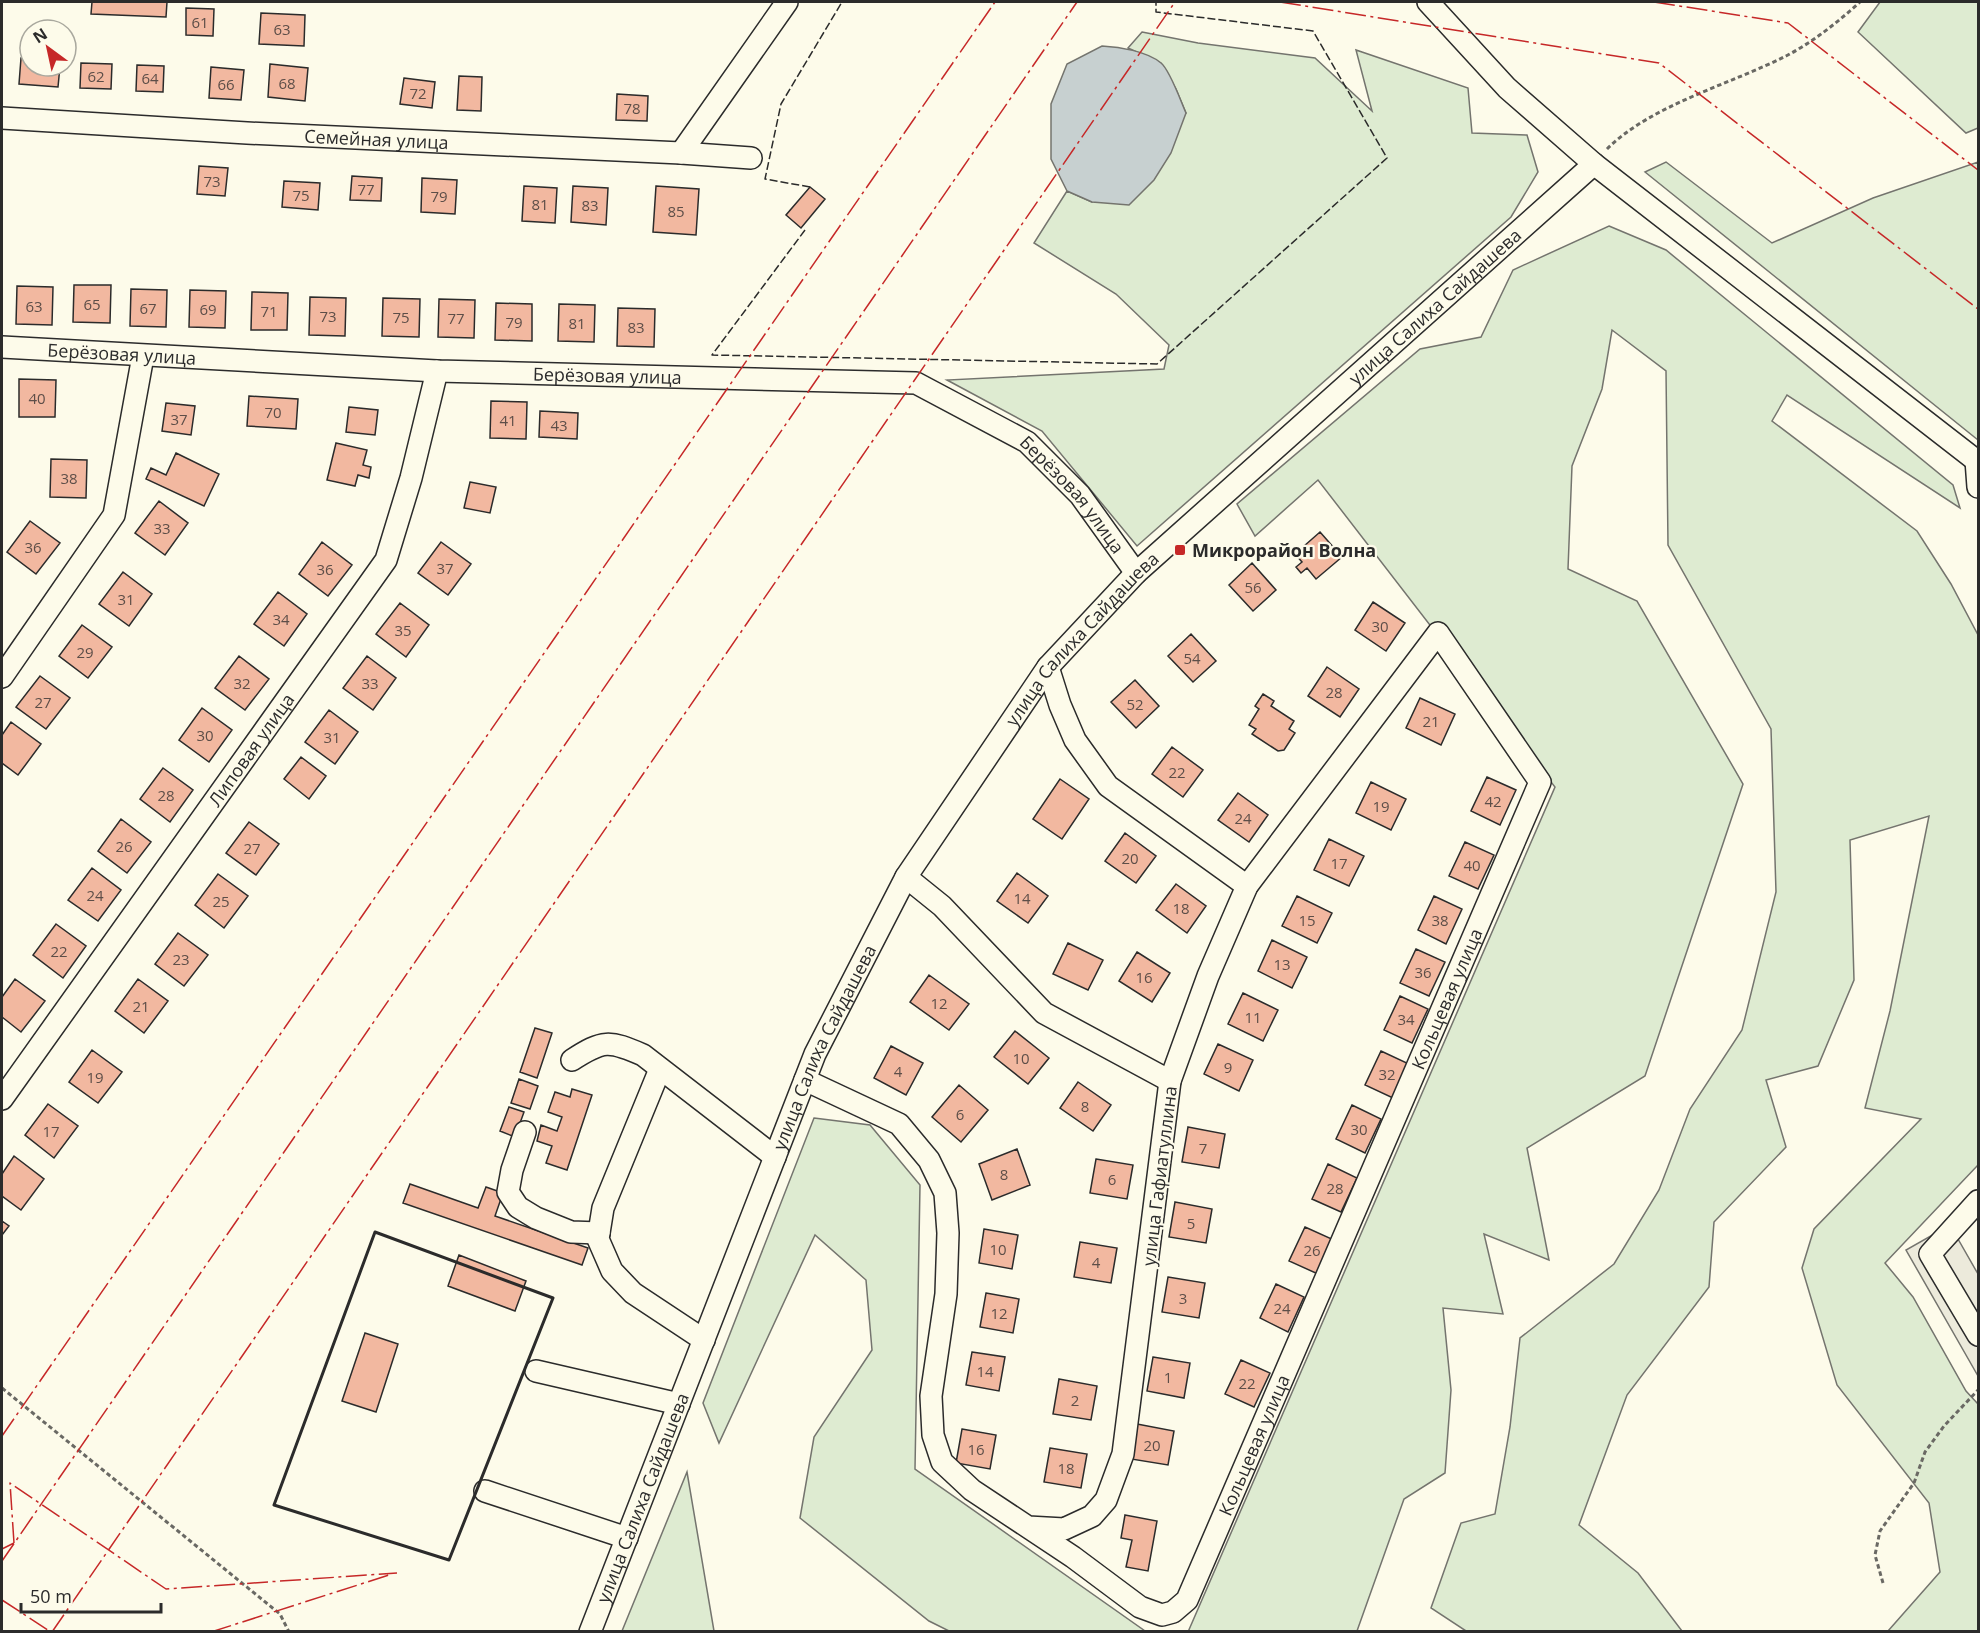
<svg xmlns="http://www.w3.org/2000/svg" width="1980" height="1633" font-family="'Open Sans',sans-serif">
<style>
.green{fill:#deebd1;stroke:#74746e;stroke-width:1.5}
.parking{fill:#eceadb;stroke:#74746e;stroke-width:1.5}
.water{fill:#c7d0d0;stroke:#74746e;stroke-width:1.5}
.building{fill:#f2b8a0;stroke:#2b2b2b;stroke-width:1.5}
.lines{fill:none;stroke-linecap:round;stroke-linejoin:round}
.minor-casing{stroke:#2b2b2b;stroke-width:24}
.path{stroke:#6a6964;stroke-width:3;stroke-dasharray:4.5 3;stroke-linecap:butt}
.minor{stroke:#fdfbea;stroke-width:21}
.fence{stroke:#2b2b2b;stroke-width:1.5;stroke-dasharray:8 3;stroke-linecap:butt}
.wall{stroke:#2b2b2b;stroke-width:3}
.power{stroke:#c62828;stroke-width:1.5;stroke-dasharray:21 4.5 3 4.5;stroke-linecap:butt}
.poi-dot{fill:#c62828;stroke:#fdfbea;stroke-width:2}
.labels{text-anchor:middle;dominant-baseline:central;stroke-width:4.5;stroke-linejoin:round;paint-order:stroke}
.number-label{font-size:15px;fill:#5d4e48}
.street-label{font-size:18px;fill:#2b2b2b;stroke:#fdfbea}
.poi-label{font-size:18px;font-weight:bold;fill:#2b2b2b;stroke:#fdfbea;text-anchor:start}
</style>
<rect width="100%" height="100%" fill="#fdfbea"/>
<!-- green -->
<path class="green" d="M1880,2h98v126l-12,5 -108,-101z
M1142,32l56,11 117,15 57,53 -16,-61 112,38 4,45 55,2 11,37 -27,45 -374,329 -95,-115 -95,-51 217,-11 5,-24 -53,-51 -82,-51 33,-52 25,11 94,-89 -10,-24 -15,-26 -33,-15z
M1666,162l106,81 101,-45 105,-36v278l-333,-268z
M1609,226l57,24 287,235 7,23 -173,-113 -15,26 145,110 34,53 27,51v530l-93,98 28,34 53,94 12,13v227h-90l52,-59 -11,-69 -92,-118 -35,-117 12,-39 107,-110 -56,-11 25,-97 39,-195 -79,24 4,140 -36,86 -52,14 20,67 -72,75 -5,65 -82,108 -48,130 59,48 44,58h-216l-35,-23 30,-85 34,-9 15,-87 10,-89 94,-74 45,-74 31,-81 52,-79 34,-138 -5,-163 -103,-184 -2,-174 -54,-41 -10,59 -30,77 -4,103 69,32 106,183 -98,292 -118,72 22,112 -65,-26 19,80 -60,-6 8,82 -6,83 -41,26 -47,132 -169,1 367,-845 -237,-307 -63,56 -18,-32 183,-155 61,-12 32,-67z
M814,1118l56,7 50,60 -5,284 230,162h-196l-20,-10 -129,-103 14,-81 58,-87 -6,-70 -51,-45 -96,208 -16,-40z
M687,1472l27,159h-92z"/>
<!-- parking -->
<path class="parking" d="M1950,1225l28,49v102l-72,-126z"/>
<!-- water -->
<path class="water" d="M1102,46c17,1 45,5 59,17 9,7 20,39 25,50l-15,40 -17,27 -25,25 -37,-3 -25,-11 -16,-32v-55l16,-40z"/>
<!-- building -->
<path class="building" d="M92,2h75l-1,15 -75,-3z
M186,8l28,1 -1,27 -27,-1z
M261,13l44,2 -1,31 -45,-2z
M21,58h9v8h30l-2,21 -39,-3z
M81,63l31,1 -1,25 -31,-1z
M270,64l38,4 -3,33 -37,-4z
M137,65l27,1 -1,26 -27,-1z
M211,67l33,3 -3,30 -32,-2z
M459,76l23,1 -1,34 -24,-1z
M404,78l31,4 -3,26 -32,-4z
M617,94l31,2 -1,25 -31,-1z
M199,166l29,2 -3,28 -28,-2z
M352,176l30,2 -1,23 -31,-1z
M422,178l35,2 -2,34 -34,-2z
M284,181l36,2 -2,27 -36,-3z
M524,186l33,2 -2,35 -33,-2z
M573,186l35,2 -2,37 -35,-3z
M656,186l43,3 -3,46 -43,-3z
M810,187l15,12 -24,29 -15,-13z
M74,285h37l-1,38 -37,-1z
M17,286l36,1 -1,38 -36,-1z
M131,289l36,1 -1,37 -36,-1z
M190,290l36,1 -1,37 -36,-1z
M252,292l36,1 -1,37h-36z
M310,297l36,1 -1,38 -36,-1z
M383,298l37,1 -1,38 -37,-1z
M439,299l36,1 -1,38 -36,-1z
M496,303l36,1v37l-37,-1z
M559,304l36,1 -1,37 -36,-1z
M618,308l37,1 -1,38 -37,-1z
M19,379l37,1 -1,37h-36z
M249,396l49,3 -2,30 -49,-3z
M491,401l36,1 -1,37 -36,-1z
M166,403l29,3 -4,29 -29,-4z
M349,407l29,3 -3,25 -29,-3z
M540,411l38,2 -1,26 -38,-2z
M336,443l31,7 -4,15 8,2 -2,11 -11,-3 -3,11 -28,-6z
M176,453l43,21 -15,32 -58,-27 5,-11 15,7z
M51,459l36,1 -1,38 -36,-1z
M470,482l26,5 -6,26 -26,-5z
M159,501l29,22 -23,32 -30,-22z
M30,521l30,22 -24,31 -29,-22z
M1320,532l22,25 -26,22 -9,-11 -6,5 -5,-6 6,-5 -7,-8z
M322,542l30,23 -24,31 -29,-22z
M441,542l30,22 -23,31 -30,-22z
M1252,563l24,27 -23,21 -24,-26z
M123,572l29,22 -23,32 -30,-22z
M278,592l29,22 -23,32 -30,-22z
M1373,602l32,21 -19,28 -31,-21z
M400,603l29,22 -23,32 -30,-23z
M82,625l30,22 -24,31 -29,-22z
M1191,634l25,27 -23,21 -25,-26z
M239,656l30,23 -24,31 -30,-22z
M367,656l29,22 -23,32 -30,-22z
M1327,667l32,22 -19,28 -32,-21z
M40,676l30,22 -24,31 -30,-22z
M1135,680l24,26 -23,22 -25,-26z
M1263,694l11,7 -3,5 23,15 -5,8 6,4 -11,17 -6,1 -26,-17 4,-5 -7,-4 10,-16 -4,-3z
M1420,698l35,16 -14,31 -35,-17z
M202,708l30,22 -23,32 -30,-22z
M329,710l29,22 -23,32 -30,-22z
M11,722l30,22 -23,31 -16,-12v-28z
M1172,747l31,23 -20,27 -31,-23z
M301,757l25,19 -17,23 -25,-20z
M163,768l30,22 -23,32 -30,-23z
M1487,777l29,13 -16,35 -29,-14z
M1060,779l29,20 -27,40 -29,-20z
M1371,782l35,17 -15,31 -35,-17z
M1238,793l30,22 -19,27 -31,-22z
M121,819l30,23 -24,31 -29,-22z
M249,822l30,22 -23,31 -30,-22z
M1125,833l31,23 -20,27 -31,-22z
M1329,839l35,17 -15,30 -35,-16z
M1465,842l29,13 -16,34 -29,-13z
M92,868l29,22 -23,31 -30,-21z
M1017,873l31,23 -20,27 -31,-22z
M218,874l30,22 -24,32 -29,-23z
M1176,884l30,22 -19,27 -31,-23z
M1297,896l35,17 -15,30 -35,-17z
M1434,896l28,13 -16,35 -28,-14z
M56,924l30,22 -23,32 -30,-23z
M178,933l30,22 -24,31 -29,-22z
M1272,940l35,17 -15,31 -34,-17z
M1068,943l35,17 -15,30 -35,-16z
M1416,949l29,13 -16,34 -29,-13z
M1137,952l33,21 -18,29 -33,-21z
M929,975l40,29 -20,26 -39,-28z
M15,979l30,22 -24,31 -19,-15v-20z
M138,979l30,22 -24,32 -29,-22z
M1243,993l35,17 -15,31 -35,-17z
M1400,996l28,13 -16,34 -28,-13z
M535,1028l17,5 -15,45 -17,-6z
M1015,1031l34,27 -21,26 -34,-27z
M1218,1044l35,16 -14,31 -35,-17z
M891,1046l32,17 -17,32 -32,-17z
M92,1050l30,22 -24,31 -29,-21z
M1381,1051l28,13 -16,34 -28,-13z
M519,1079l19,7 -8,23 -19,-6z
M1078,1082l33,23 -18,26 -33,-23z
M959,1085l29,25 -27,32 -29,-25z
M572,1089l20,6 -25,75 -21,-7 6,-17 -15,-5 4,-16 16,6 5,-14 -14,-5 7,-20 15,5z
M48,1104l30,22 -24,32 -29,-23z
M1352,1105l29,14 -16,34 -29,-14z
M509,1107l15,5 -9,25 -15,-6z
M1188,1127l37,7 -6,34 -37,-6z
M1017,1149l13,36 -38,15 -13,-36z
M14,1156l30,23 -23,31 -19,-14v-22z
M1096,1159l37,6 -6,34 -37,-6z
M1328,1164l29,14 -16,34 -29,-13z
M410,1184l68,24 8,-21 17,6 -8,23 93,32 -6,17 -179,-62z
M1175,1202l37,7 -6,34 -37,-6z
M2,1221l7,5 -7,9z
M1305,1227l29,13 -16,34 -29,-13z
M984,1229l34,6 -6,34 -33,-6z
M1080,1242l37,6 -6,35 -37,-6z
M459,1255l67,26 -11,30 -67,-25z
M1168,1277l37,6 -6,35 -37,-6z
M1276,1284l28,13 -16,35 -28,-14z
M986,1293l33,6 -6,34 -33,-6z
M365,1333l33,11 -22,68 -34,-11z
M972,1352l33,5 -6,34 -33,-6z
M1153,1357l37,6 -6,35 -37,-7z
M1241,1360l29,13 -16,34 -29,-13z
M1059,1379l38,7 -6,34 -38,-6z
M1137,1424l37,7 -6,34 -37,-6z
M962,1429l34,6 -6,34 -34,-6z
M1050,1448l37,6 -6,34 -37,-6z
M1125,1515l32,6 -9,50 -22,-4 6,-27 -11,-2z"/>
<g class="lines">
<!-- minor casing -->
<g class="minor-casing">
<g id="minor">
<path d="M1428,2l79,86 87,76 384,298"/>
<path id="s1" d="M2,118l245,15 434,20 70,5"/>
<path d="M681,153l106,-151"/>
<path id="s2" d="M2,347l435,24 479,12 111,59 53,53 56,78"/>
<path d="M1976,460l2,27"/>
<path d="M1048,667l12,38 15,35 33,46 139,100"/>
<path d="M2,677l112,-162 29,-159"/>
<path d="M906,877l36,29 102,107 126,68"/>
<path d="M572,1060c31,-20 37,-20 71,-5l132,102"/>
<path d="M660,1069l-57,139 -5,31 14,32 21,22 71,47"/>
<path id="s3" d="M805,1080l94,44 30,36 16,33 3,40 -2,61 -15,102 2,39 9,27 30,28 101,67 67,50 22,8 11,-3 14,-12 353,-818 -102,-149 -191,253 -39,90 -38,105 -47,373 -17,46 -14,16 -28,13 -36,-2"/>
<path id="s4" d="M2,1099l384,-539 25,-82 26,-107"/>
<path d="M525,1132l-13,38 -4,22 10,15 18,11 35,14 28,1"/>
<path d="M1978,1201l-48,53 48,81"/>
<path d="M536,1371l143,33"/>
<path d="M485,1491l142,47"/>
<path id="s5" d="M590,1632l225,-578 91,-177 142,-210 88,-94 458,-409"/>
</g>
</g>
<!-- path -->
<path class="path" d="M1607,149c44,-44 124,-65 179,-93 27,-14 52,-34 74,-54
M2,1388l278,226 9,18
M1883,1583l-8,-28 5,-24 34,-48 11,-31 19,-26 34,-36"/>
<!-- minor -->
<use href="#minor" class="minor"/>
<!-- fence -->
<path class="fence" d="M810,187l-45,-8 16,-75 61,-102
M805,230l-93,125 445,9 230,-206 -74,-127 -157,-19v-10"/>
<!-- wall -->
<path class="wall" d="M375,1232l178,66 -104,262 -175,-55z"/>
<!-- power -->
<path class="power" d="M1280,2l379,61 319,246
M1654,2l134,21 190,147
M2,1436l993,-1434
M14,1543l-4,-60 156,106 231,-16
M2,1549l12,-6
M2,1561l1075,-1559
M2,1600l49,32
M52,1632l1123,-1630
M211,1632l178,-57"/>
</g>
<!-- markers -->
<rect class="poi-dot" x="1174" y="544" width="12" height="12" rx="3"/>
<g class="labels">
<!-- number labels -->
<g class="number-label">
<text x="200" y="22">61</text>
<text x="282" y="29">63</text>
<text x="96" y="76">62</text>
<text x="150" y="78">64</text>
<text x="287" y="83">68</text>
<text x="226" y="84">66</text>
<text x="418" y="93">72</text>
<text x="632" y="108">78</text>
<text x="212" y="181">73</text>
<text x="366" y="189">77</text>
<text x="301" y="195">75</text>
<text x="439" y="196">79</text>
<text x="540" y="204">81</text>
<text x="590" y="205">83</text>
<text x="676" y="211">85</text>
<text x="92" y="304">65</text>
<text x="34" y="306">63</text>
<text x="148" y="308">67</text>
<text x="208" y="309">69</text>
<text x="269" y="311">71</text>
<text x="328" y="316">73</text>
<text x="401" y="317">75</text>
<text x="456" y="318">77</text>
<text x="514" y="322">79</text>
<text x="577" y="323">81</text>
<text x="636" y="327">83</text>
<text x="37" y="398">40</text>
<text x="273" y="412">70</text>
<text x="179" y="419">37</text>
<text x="508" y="420">41</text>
<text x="559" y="425">43</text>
<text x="69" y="478">38</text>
<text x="162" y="528">33</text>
<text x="33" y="547">36</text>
<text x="445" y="568">37</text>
<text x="325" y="569">36</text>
<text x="1253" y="587">56</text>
<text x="126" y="599">31</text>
<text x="281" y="619">34</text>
<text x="1380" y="626">30</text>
<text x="403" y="630">35</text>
<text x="85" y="652">29</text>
<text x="1192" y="658">54</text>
<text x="242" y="683">32</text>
<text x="370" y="683">33</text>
<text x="1334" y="692">28</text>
<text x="43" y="702">27</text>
<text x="1135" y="704">52</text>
<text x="1431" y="721">21</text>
<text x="205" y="735">30</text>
<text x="332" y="737">31</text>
<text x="1177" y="772">22</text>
<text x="166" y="795">28</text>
<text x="1493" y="801">42</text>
<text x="1381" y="806">19</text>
<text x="1243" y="818">24</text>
<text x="124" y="846">26</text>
<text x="252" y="848">27</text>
<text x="1130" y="858">20</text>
<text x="1339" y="863">17</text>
<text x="1472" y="865">40</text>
<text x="95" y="895">24</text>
<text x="1022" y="898">14</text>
<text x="221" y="901">25</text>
<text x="1181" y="908">18</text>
<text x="1307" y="920">15</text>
<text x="1440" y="920">38</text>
<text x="59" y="951">22</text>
<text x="181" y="959">23</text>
<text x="1282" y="964">13</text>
<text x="1423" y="972">36</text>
<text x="1144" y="977">16</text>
<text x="939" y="1003">12</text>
<text x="141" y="1006">21</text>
<text x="1253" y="1017">11</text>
<text x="1406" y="1019">34</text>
<text x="1021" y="1058">10</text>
<text x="1228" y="1067">9</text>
<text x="898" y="1071">4</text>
<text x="1387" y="1074">32</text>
<text x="95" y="1077">19</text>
<text x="1085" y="1106">8</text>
<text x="960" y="1114">6</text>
<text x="1359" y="1129">30</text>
<text x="51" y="1131">17</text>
<text x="1203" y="1148">7</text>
<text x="1004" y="1174">8</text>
<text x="1112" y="1179">6</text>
<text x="1335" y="1188">28</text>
<text x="1191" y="1223">5</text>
<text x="998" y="1249">10</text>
<text x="1312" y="1250">26</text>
<text x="1096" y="1262">4</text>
<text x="1183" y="1298">3</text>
<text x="1282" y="1308">24</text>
<text x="999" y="1313">12</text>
<text x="985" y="1371">14</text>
<text x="1168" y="1377">1</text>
<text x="1247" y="1383">22</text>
<text x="1075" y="1400">2</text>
<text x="1152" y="1445">20</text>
<text x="976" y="1449">16</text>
<text x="1066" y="1468">18</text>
</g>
<!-- street labels -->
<g class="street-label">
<text stroke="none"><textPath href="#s1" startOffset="375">Семейная улица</textPath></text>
<text stroke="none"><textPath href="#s5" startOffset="1602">улица Салиха Сайдашева</textPath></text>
<text stroke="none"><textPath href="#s2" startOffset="120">Берёзовая улица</textPath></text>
<text stroke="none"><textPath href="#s2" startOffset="606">Берёзовая улица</textPath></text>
<text stroke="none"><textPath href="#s2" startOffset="1110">Берёзовая улица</textPath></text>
<text stroke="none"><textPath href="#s5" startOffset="1116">улица Салиха Сайдашева</textPath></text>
<text stroke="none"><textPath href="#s4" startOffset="429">Липовая улица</textPath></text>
<text stroke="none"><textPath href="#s3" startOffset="1413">Кольцевая улица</textPath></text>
<text stroke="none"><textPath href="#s5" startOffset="630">улица Салиха Сайдашева</textPath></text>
<text transform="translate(1159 1176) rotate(-83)">улица Гафиатуллина</text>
<text stroke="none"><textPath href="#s3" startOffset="927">Кольцевая улица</textPath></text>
<text stroke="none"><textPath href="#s5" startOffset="144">улица Салиха Сайдашева</textPath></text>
</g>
<!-- poi labels -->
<g class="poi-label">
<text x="1192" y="550">Микрорайон Волна</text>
</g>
</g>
<!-- border -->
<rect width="1980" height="1633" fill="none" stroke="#2b2b2b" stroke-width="6"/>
<!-- north arrow -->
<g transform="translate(48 48) rotate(327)"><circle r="28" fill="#fdfbea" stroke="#a9a89e" stroke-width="1.5"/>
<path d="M0-4.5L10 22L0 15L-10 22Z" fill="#c62828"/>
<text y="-9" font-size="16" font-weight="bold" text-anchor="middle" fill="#2b2b2b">N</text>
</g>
<!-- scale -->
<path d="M21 1603v9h140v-9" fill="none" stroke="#2b2b2b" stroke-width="3"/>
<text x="30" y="1603" font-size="18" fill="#2b2b2b" stroke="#fdfbea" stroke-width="4.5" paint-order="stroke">50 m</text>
</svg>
